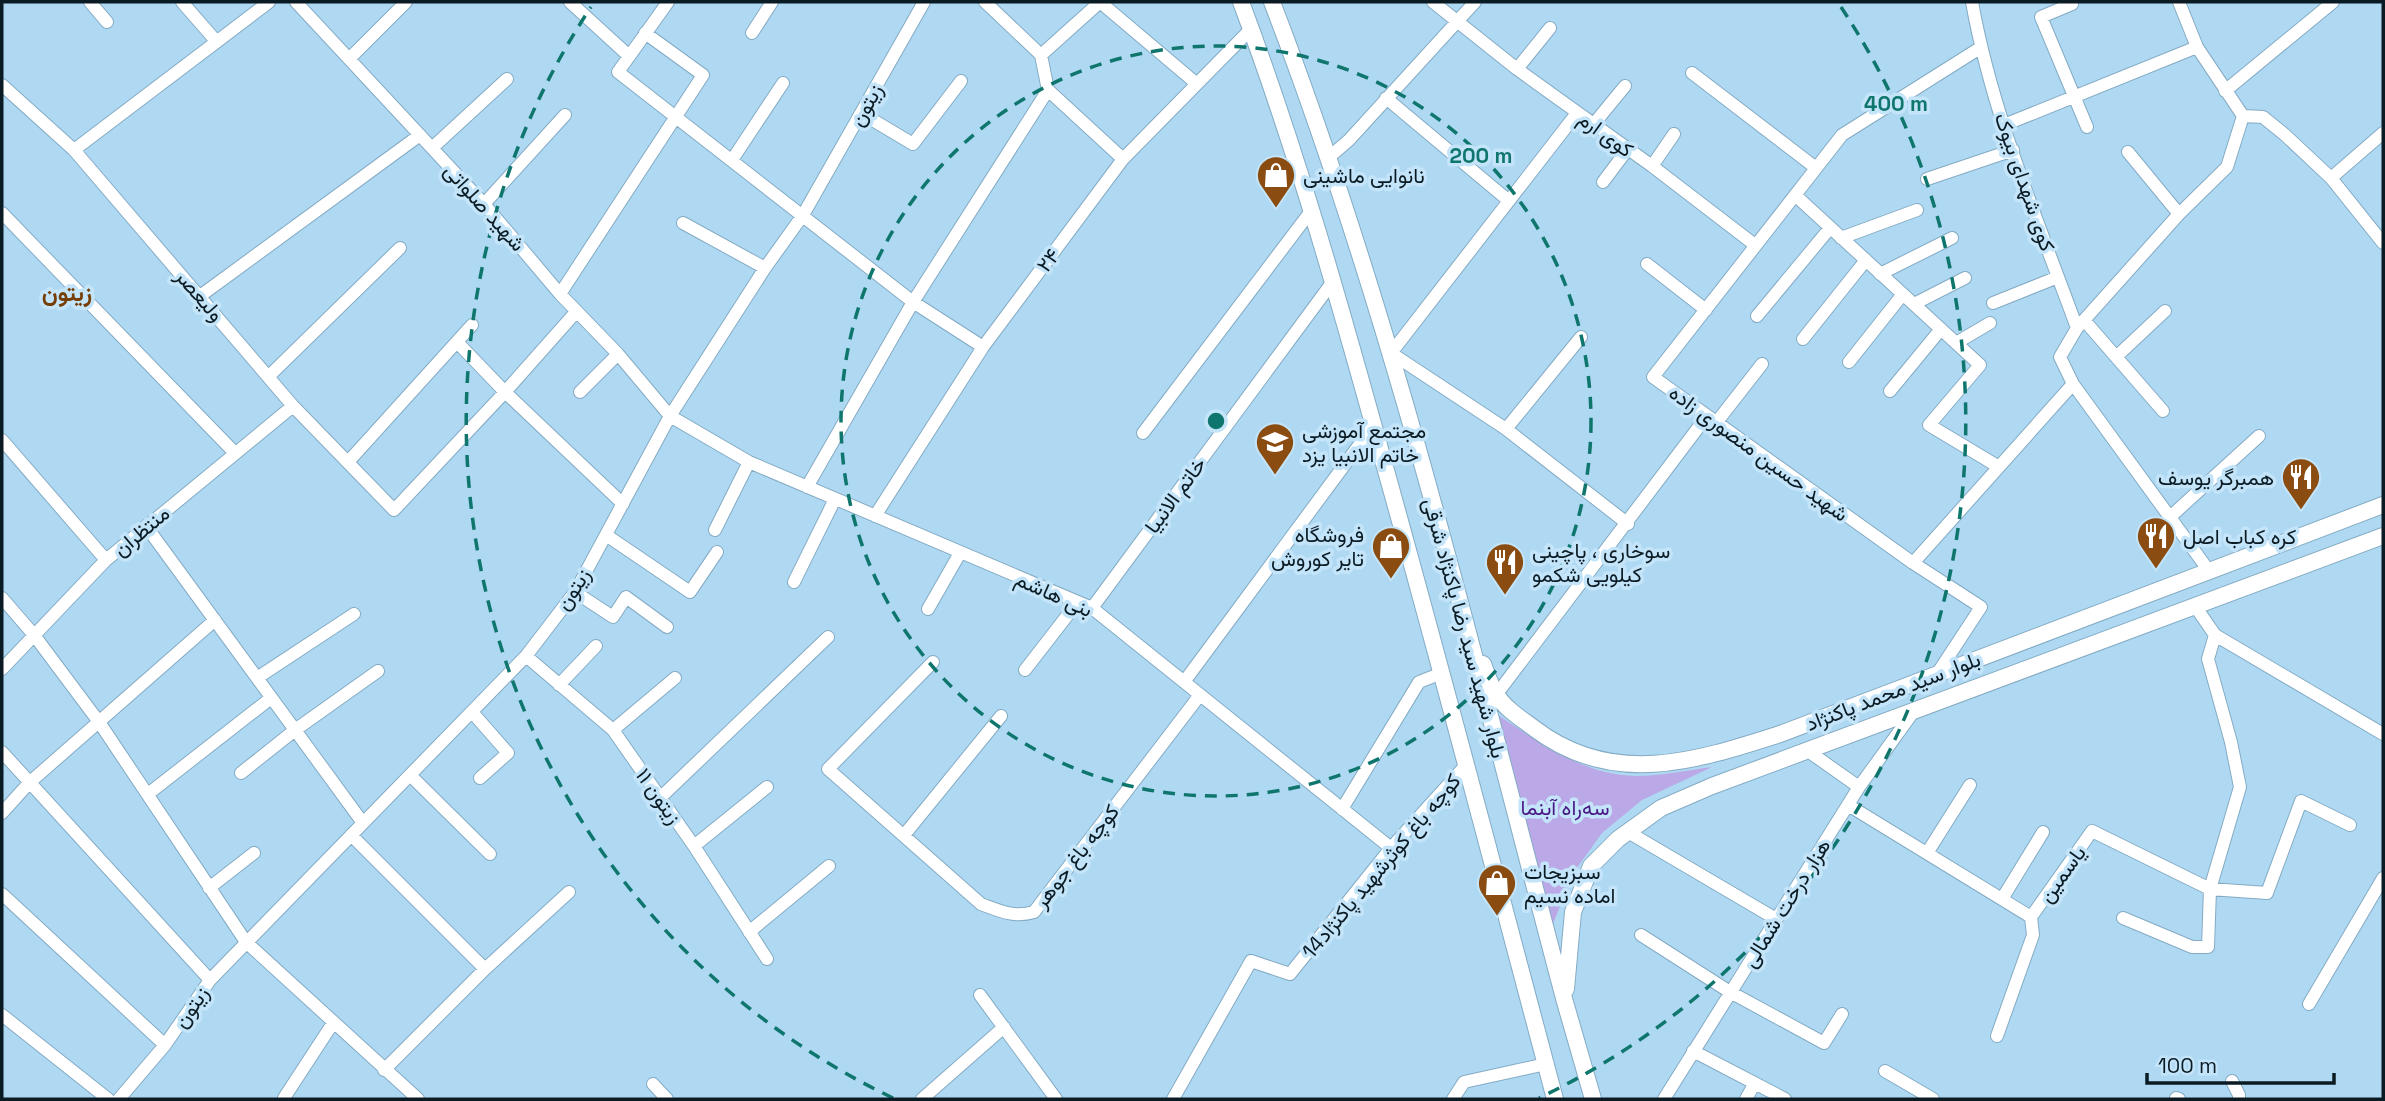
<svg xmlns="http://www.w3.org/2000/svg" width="2385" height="1101" font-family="'Space Grotesk',Vazirmatn,sans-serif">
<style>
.green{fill:#bba9e7}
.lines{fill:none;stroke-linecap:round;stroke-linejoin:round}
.minor-casing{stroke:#84abc4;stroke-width:14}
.major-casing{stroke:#84abc4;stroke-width:18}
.minor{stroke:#fff;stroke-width:12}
.major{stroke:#fff;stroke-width:16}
.ring{fill:none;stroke:#0f766e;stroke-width:3.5;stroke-dasharray:12 9}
.labels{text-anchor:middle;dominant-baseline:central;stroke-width:7;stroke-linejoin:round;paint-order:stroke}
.street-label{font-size:21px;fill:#0b1b24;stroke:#c3e4f9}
.poi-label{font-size:21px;fill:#0b1b24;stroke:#c3e4f9;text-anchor:start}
.park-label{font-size:21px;fill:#491885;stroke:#c3e4f9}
.neighbourhood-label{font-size:23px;font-weight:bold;fill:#763e04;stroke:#c3e4f9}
.centre{fill:#0f766e;stroke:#c3e4f9;stroke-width:3.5}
.ring-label{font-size:21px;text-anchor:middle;font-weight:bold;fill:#0f766e;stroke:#c3e4f9;stroke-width:7;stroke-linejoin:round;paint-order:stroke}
</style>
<rect width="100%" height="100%" fill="#afd8f2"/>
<!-- green -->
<path class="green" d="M1495,713c44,29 87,62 141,63 25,0 52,-6 76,-9l-70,33 -40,33 -28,39 -24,59z"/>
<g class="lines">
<!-- minor casing -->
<g class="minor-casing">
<path id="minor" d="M90,2l17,20
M182,2l34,39
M296,2l188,202 76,90 58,60 52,62 79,46 343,146 299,240
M570,2l59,54
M668,2l-50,70 295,230 70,45
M985,2l56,53 7,35 75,69
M1100,2l97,82
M1433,2l84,67 135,97 103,79
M1972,2c20,112 66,219 105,326l-17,29 13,27 136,187
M2179,2l18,45 46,69
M2072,4l-31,13 46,110
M752,33l20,-31
M1041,55l59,-53
M349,59l57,-57
M1517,69l33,-41
M1692,73l124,95
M2,85l72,65 219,256 101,104 111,-118 71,-80
M2225,91l108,-89
M1386,98l123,103
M861,113l52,31 48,-63
M1577,113l-186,240 115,76 122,95
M2243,116l20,1 21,17 47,44 52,65
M1593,125l32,-39
M2004,125l193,-78
M432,148l75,-69
M74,150l195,-148
M2128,152l51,62
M1327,159l22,-19 126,-138
M732,160l51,-77
M1652,166l22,-32
M2331,178l52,-45
M1927,179l86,-29
M1603,182l24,-32
M1795,195l185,170 -51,60 70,42
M484,204l81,-89
M2,213l233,240
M683,223l82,45
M1841,238l76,-28
M1647,264l59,46
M1880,274l72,-36
M560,294l143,-219 -58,-42
M200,296l220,-161
M1993,303l65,-26
M1914,304l51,-26
M1757,316l73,-88
M2084,320l79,91
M2077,328l102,-114 48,-47 16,-51
M1803,339l63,-79
M457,342l48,50 118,112
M1956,343l34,-20
M2116,357l49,-46
M1849,362l54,-68
M269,376l131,-128
M1890,391l51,-62
M580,392l38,-38
M1716,423l46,-59
M1506,429l75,-92
M1143,433l168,-222
M2,440l104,120
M348,462l124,-137
M807,487l106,-185 135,-212
M875,516l108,-169 140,-188 128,-130
M2170,517l89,-81
M146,526l217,297
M715,530l34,-68
M606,535l84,57 27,-40
M1913,563l160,-179
M794,582l41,-83
M575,592l38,25 13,-20 41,30
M2,598l32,37 65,87 147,220 172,157
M2195,606l20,29 168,99
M1092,608l242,-328
M928,609l32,-56
M526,656l87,74 81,116 73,113
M933,662l-105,107 153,135c19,7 33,14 53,8l166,-217
M2,669l104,-109 187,-154
M1025,670l52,-67
M1937,674l44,-67 -68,-44 -260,-186 189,-242 138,-87
M257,678l97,-64
M1184,682l190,-257
M559,685l37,-39
M1496,695l211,-279
M472,712l36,41 -28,25
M613,730l62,-52
M1808,751l51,36
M2,752l208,228
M241,773l54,-43 83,-59
M410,775l80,79
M148,794l123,-96
M660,798l168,-161
M1848,805l183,112 61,-86 118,58 57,4 34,-92 49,24
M1342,809l77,-127 23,-9
M2,813l27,-30 186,-163
M1628,832l148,87
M905,834l96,-118
M351,835l134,134
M694,846l73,-59
M1927,853l43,-68
M209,888l45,-35
M2,894l163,151
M2002,899l41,-67
M2123,918l69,29h16l2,-58 30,-102 -9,-45 -23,-83 7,-24
M749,932l80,-66
M1641,935l89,57 94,51 18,-29
M980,995l76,104
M2309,1004l74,-126
M2,1015l106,84
M1997,1036l36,-101 -2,-18
M1693,1051l92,48
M384,1070l101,-101 84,-77
M1885,1071l48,28
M2232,1081l7,14v4
M653,1084l14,15
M284,1098l49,-75
M2176,1098l3,1
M119,1099l46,-54 45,-65 316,-324 49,-64 95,-176 95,-148 38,-53 121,-213
M922,1099l82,-72
M1173,1099l78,-138 39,13 101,-126 75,-83
M1453,1099l11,-17 82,-18
M1664,1099l195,-312 55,-76
M1746,1099l9,-16"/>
</g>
<!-- major casing -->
<g class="major-casing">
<path id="major" d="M1241,2c57,152 101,309 144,465 59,211 114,422 170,632
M1272,2c124,322 204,666 293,1000l28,97
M1483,664c4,10 7,21 13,30 9,15 26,25 39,35 78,59 161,32 245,5l603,-229
M1566,989l7,-77 18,-46 27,-27 43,-31 51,-22 671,-250"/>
</g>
<!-- minor -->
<use href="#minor" class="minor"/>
<!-- major -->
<use href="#major" class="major"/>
</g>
<!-- distance rings -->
<g class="ring">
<circle cx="1216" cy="421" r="375"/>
<path d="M893 1098A750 750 0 0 1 591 7M1841 7A750 750 0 0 1 1539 1098"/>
</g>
<!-- icons -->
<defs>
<g id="shop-pin" transform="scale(2.0125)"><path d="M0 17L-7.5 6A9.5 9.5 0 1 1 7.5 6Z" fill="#8a4c11" stroke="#c3e4f9"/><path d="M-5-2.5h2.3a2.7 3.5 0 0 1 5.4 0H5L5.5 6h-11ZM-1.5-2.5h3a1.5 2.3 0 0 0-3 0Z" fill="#fff"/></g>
<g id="school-pin" transform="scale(2.0125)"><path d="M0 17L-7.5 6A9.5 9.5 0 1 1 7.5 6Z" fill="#8a4c11" stroke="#c3e4f9"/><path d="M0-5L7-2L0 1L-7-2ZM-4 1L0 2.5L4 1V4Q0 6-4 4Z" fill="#fff"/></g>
<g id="restaurant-pin" transform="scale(2.0125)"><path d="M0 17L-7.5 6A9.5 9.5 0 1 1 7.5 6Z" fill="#8a4c11" stroke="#c3e4f9"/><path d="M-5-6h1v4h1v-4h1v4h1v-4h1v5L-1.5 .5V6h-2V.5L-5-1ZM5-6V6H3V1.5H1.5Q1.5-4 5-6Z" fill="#fff"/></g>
</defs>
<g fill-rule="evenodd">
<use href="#shop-pin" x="1276" y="175"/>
<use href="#school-pin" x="1275" y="442"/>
<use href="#restaurant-pin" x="2301" y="477"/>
<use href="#restaurant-pin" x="2156" y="536"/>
<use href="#shop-pin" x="1391" y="546"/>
<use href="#restaurant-pin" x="1505" y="562"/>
<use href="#shop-pin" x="1497" y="883"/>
</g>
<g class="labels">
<!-- street labels -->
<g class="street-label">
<text transform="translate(866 105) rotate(-61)">زیتون</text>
<text transform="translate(1606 134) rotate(36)">کوی ارم</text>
<text transform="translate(2025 182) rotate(71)">کوی شهدای بیوک</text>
<text transform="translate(485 207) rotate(48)">شهید صلواتی</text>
<text transform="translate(1048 260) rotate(-53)">۲۴</text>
<text transform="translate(200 295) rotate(49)">ولیعصر</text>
<text transform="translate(1759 453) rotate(36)">شهید حسین منصوری زاده</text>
<text transform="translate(1175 495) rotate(-54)">خاتم الانبیا</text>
<text transform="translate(141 531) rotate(-40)">منتظران</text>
<text transform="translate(573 589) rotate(-57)">زیتون</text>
<text transform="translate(1054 594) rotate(24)">بنی هاشم</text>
<text transform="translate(1465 628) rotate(75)">بلوار شهید سید رضا پاکنژاد شرقی</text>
<text transform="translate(1893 691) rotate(-21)">بلوار سید محمد پاکنژاد</text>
<text transform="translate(659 796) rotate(55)">زیتون ۱۱</text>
<text transform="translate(1076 856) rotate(-52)">کوچه باغ جوهر</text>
<text transform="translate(1381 866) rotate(-50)">کوچه باغ کوثرشهید پاکنژاد14</text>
<text transform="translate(2062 874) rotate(-54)">یاسمین</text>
<text transform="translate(1786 903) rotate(-58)">هزار درخت شمالی</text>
<text transform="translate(191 1007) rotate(-55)">زیتون</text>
</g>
<!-- poi labels -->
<g class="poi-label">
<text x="1303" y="175">نانوایی ماشینی</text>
<text x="1302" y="430">مجتمع آموزشی<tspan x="1302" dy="24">خاتم الانبیا یزد</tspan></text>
<text x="2274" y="477" text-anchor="end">همبرگر یوسف</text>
<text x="1364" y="534" text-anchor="end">فروشگاه<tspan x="1364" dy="24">تایر کوروش</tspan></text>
<text x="2183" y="536">کره کباب اصل</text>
<text x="1532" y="550">سوخاری ، پاچینی<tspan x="1532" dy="24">کیلویی شکمو</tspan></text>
<text x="1524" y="871">سبزیجات<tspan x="1524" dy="24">اماده نسیم</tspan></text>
</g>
<!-- park labels -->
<g class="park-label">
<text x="1565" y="807">سه‌راه آبنما</text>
</g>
<!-- neighbourhood labels -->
<g class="neighbourhood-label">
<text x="67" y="293">زیتون</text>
</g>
</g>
<circle cx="1216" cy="421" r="10" class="centre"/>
<g class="ring-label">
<text x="1896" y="111">400 m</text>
<text x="1481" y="163">200 m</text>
</g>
<!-- border -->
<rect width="2385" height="1101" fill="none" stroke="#0b1b24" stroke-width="7"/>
<!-- scale -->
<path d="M2147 1073v10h187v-10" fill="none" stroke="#0b1b24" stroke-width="3.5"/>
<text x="2158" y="1073" font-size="21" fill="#0b1b24" stroke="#c3e4f9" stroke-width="5" paint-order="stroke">100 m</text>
</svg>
